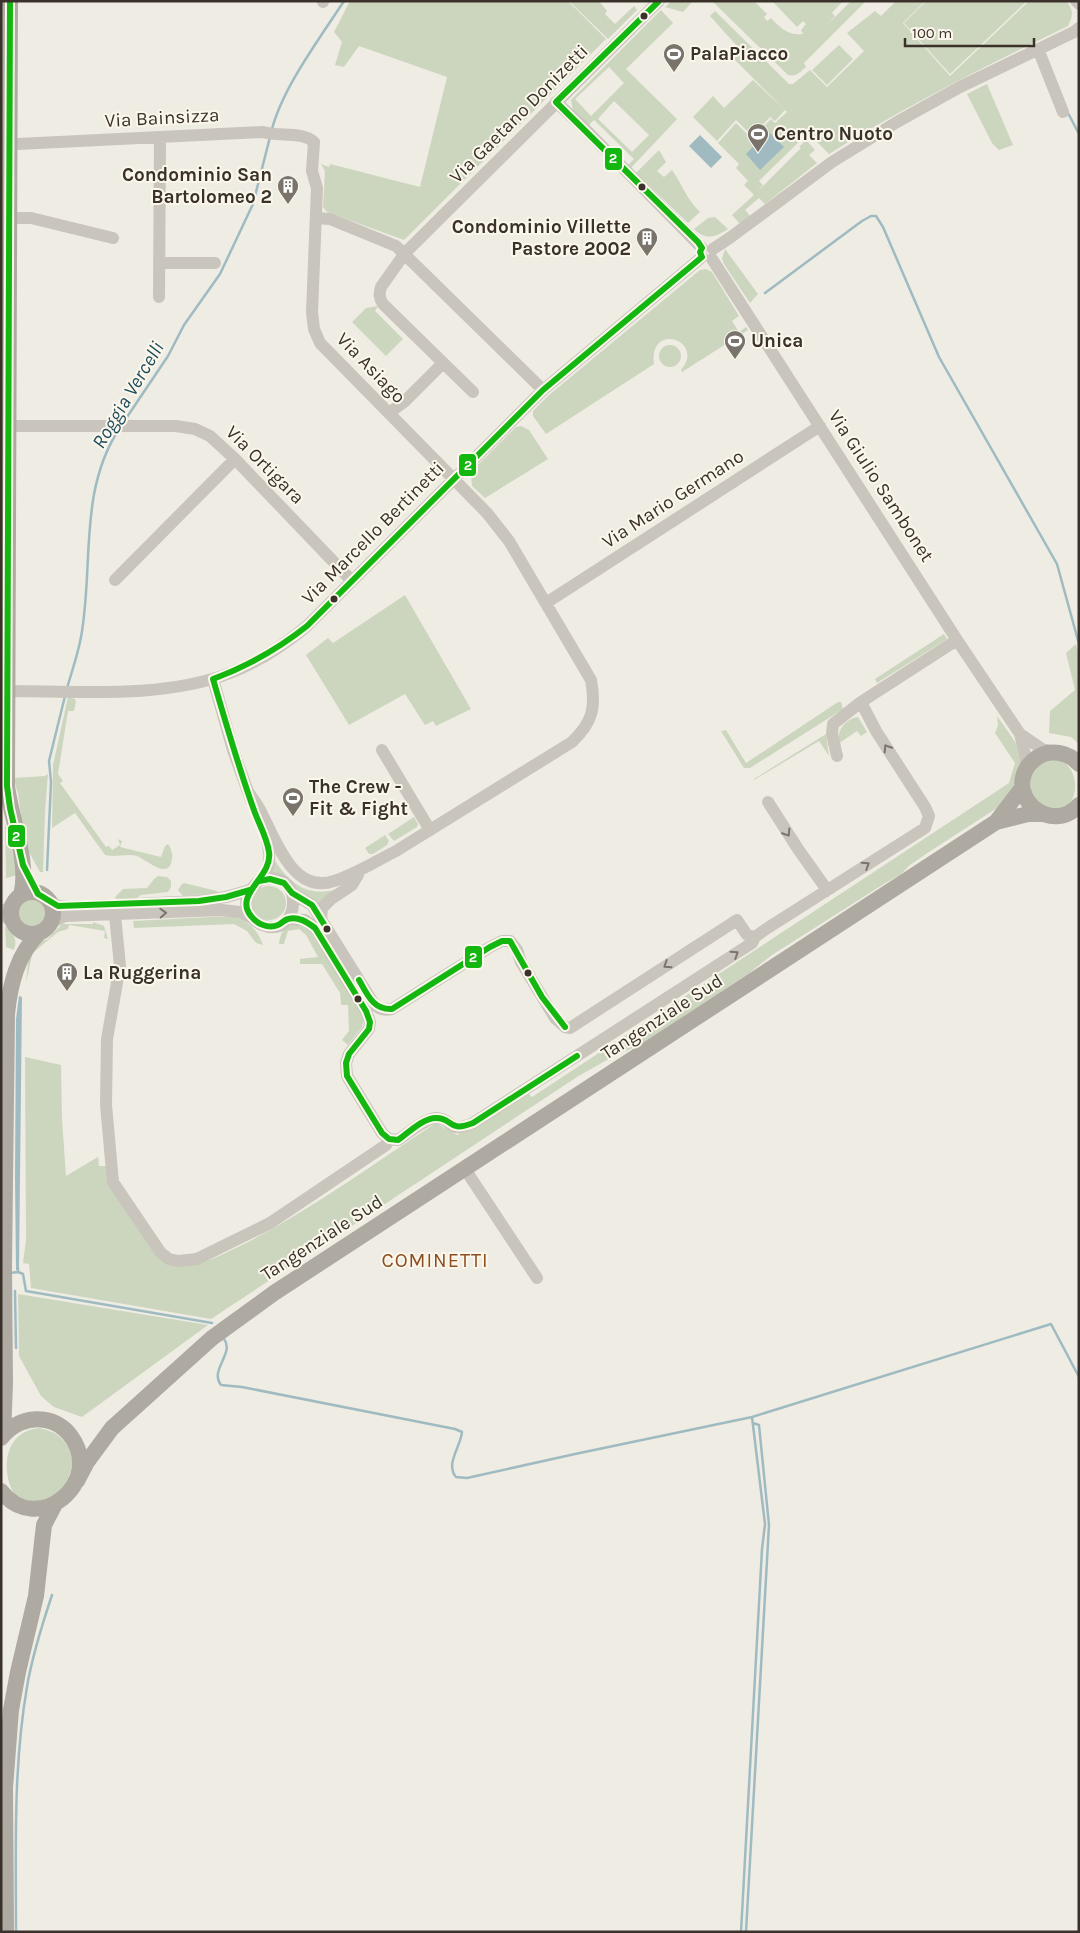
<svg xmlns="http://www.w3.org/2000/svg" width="1080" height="1933" font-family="Karla,sans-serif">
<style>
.green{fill:#ccd6be;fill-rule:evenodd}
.water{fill:#9fbbc1}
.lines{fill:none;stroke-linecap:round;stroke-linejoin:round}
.stream{stroke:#9fbbc1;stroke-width:2.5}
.minor{stroke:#c9c4bc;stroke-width:12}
.major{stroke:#aea9a1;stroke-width:16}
.bus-1-casing{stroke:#fbf7ec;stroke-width:10}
.bus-1{stroke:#14b70f;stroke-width:6}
.oneway{stroke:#7a746c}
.bus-dot{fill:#3a322a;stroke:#fbf7ec;stroke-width:2}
.labels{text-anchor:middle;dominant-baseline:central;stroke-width:4;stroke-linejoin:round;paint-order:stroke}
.poi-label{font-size:19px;font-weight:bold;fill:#3a322a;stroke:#fbf7ec;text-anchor:start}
.street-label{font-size:19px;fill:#3a322a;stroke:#fbf7ec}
.water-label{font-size:20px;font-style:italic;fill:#1e4d5d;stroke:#fbf7ec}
.neighbourhood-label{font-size:20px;letter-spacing:1px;fill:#8c4e20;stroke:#fbf7ec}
.line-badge{stroke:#fbf7ec;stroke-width:2}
.badge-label{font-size:14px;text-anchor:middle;font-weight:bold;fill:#fff}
</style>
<rect width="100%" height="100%" fill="#efece4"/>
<!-- green -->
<path class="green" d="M350,1h218l38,38 -202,201 -77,-28 -4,-5 2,-36 -4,-7 8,3 1,-3 90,23 27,-110 -88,-31 -15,21 -9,-2 7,-23 -8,-10z
M569,1h30l8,10 -2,3 10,10 19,-18 3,4 -29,29z
M672,1h21l-10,11 -18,-5z
M712,1h42l13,13 -3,3 3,4 4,-3c9,10 18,18 32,16l-2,-4 5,-6 -3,-3 -6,6 -25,-26h71l-11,12 3,3 -7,8 23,-23h15l-62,62 2,4c-6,5 -9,10 -18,8z
M896,1h29l-22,22 47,53 79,-75h37c8,8 7,16 2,25 -82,40 -162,80 -239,128l-99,-99 7,-9 -27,-30 5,-5 74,73h4l17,-14 17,17 37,-36 -17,-18 28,-22 6,5z
M926,1h101l-77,73 -46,-51z
M661,10l12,13 -47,46 51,50 -47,50 -3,-3 7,-7 -40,-39 -6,6 -15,-16 -2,-10zM609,67l15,16 -33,33 -16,-17zM614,101l35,34 -17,17 -34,-33z
M839,45l14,14 -26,26 -15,-15z
M753,80l32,30 -10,11 -5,-4 -18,19 -16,-16 -19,21 -24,-24 20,-21 11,12z
M987,84l26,61 -14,5 -7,-7 -25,-49z
M787,112l21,21 -49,48 4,4 -5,6 43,-43 -2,-1 7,-7 9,10 -6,5 8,8 -52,41 -6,-6 -14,12 5,6 -10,8 -8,-9 22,-20 -10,-10 4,-4 -12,-13 3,-4 -21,-21 18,-20 16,16 19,-20 4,4z
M659,150l7,12 -9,9 7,6 8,-7c10,14 15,30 28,42l-12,11 -52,-50z
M715,217l13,12c-12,8 -22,12 -34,0l14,-11z
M725,249l33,45 -8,9 -26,-39 -2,-5z
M706,269l6,3 27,44 -7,5 7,11 7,-5 2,3 -66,42 -1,-2c2,-3 5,-7 6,-11 5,-23 -38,-32 -33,5l-108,70 -13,-18v-5l16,-16 151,-125z
M378,306l-3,5 28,28 -17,17 -34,-34 14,-14z
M659 356a11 11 0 1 1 22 0a11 11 0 1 1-22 0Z
M521,426l8,4 19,29 -63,39 -13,-12 -1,-12 4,-6 41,-41z
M405,595l66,114 -35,17 -3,-5 -8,4 -20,-31 -56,31 -43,-70 22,-17 5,5z
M944,634l3,5 -70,44 -2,-4z
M1076,644l3,11v89l-8,-7 -22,-4 1,-22 25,-21 -9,-37z
M68,697l7,2 1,3 -2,9h-6l-10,63 5,7 -3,2 46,64 3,-1 3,4 8,-5 -2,-6 4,2 -2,6 41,10 4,-11 3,-2c3,4 5,10 4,15 -3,23 -26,0 -35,-3 -10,-3 -21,2 -32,-1l-30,-42 -23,15 1,-63z
M838,702h3l2,7 -93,59h-6l-23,-37 5,-1 20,33z
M997,716l17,24 7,14v9l-8,25 -16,20 -68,44 -19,13 -10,10 -13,7 -115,73 -24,19 -109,72c-23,7 -42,20 -62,31l-366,242 -180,-31 -2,-24 -6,-1 3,-23 -1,-183 36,8 1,54 4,57 32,-19 1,9h9l68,100c27,0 45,-11 68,-22 67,-34 129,-80 192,-121l21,12 70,-43 5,5 477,-314 6,-20 -20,-30 3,-8z
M858,717l9,15 -6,4 -4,-5 -19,13c-1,-13 6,-25 20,-27z
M826,734l3,22 -10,-15 -65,39v-1z
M1060,760c18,8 20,36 6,47 -5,2 -11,2 -16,3l-19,-13 -1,-24 13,-12z
M48,774l-3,38 -2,60h-3l-15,-27 -7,-52 -5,-15 32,-2z
M414,817l4,7 -1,3 -23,14 -6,-7z
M5,823l13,52 -12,3z
M385,835l4,6 -2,4 -14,9h-4l-4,-6z
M273,857c14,24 32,40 61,33l-14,15 -50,-34z
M158,876l9,1 4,4v6l-3,5 -27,3 -6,4h-20l1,-3 7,-7 24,-1 7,-9z
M184,883l33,8 1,2 -35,3 -5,-6 4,-6z
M252 903a17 17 0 1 1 34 0a17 17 0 1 1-34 0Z
M18 913a14 14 0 1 1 28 0a14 14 0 1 1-28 0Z
M230,916c17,4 27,12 33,29l-7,-2 -9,-12 -13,-7 -100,4 -1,-7z
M93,922l11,4 4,13 -4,-1 1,-7 -36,-6 -1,4 -10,3 -23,19 -3,4 -6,28 2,-20 5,-15 6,-6 9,-3 14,-15h31z
M297,924l10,3 57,90 -2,10 -14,18 -6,-5 7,-9 -1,-26h-7l-1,-12 -18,-29h-22v-5l18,-2 -12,-22 -7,-6 -11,2 -4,13h-5c2,-12 4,-18 18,-20z
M5,926c8,7 13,13 9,24l-8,-3z
M18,1294l190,31 -126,92 -28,-10 -13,-11 -22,-40z
M39,1428c23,5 27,13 35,33l-10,30 -29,12c-7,-3 -16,-5 -21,-9 -14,-25 -9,-63 25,-66z"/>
<!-- water -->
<path class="water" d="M768,131l16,16 -24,23 -14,-16z
M700,135l22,22 -11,11 -22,-22z
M19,996l3,1 -3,273h-3l-1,-93 1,-158z"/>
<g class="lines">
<!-- stream -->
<path class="stream" d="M1068,113l11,21
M272,129c11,-42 48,-91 72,-128
M765,293l97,-72 9,-5h5l7,11 56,130 118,207 22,80
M123,423l45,-67 16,-31 36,-51 33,-70 17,-67
M67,688c5,-17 11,-34 14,-51 13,-70 -3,-145 38,-208
M47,870l4,-88 -2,-21 16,-65
M18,1272l5,2 3,17 186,32
M10,1273l8,-1v-4
M15,1291l1,57
M224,1339c11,14 -15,31 -3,46l21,2 213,42 7,3c-1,14 -17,32 -6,45l11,1 108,-24 177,-37 299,-93 28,53
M16,1932c0,-82 -3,-164 11,-245 5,-31 15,-62 25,-92
M741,1932l21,-383 3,-25 -13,-107
M746,1932l23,-407 -10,-100 -6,-2"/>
<!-- minor -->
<path class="minor" d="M1076,1l3,3
M323,2v-1
M1038,49l25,63
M556,102l26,24 120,122
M1,146l17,-2 245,-12c17,5 38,-1 51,10l-2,29 5,17 -5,124 2,17 6,14 167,170 22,28 82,139c5,27 2,42 -19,62l-176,109c-20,10 -40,23 -62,30 -41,14 -58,-41 -73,-69 -3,-7 -8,-13 -12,-19
M9,218h22l82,20
M316,218l14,1 66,27 147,144
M713,249l18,-12 101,-75 65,-40 63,-35 114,-55 5,-4
M712,259l245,381 63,94 6,24v11
M159,263h56
M159,297l1,-160
M473,392l-90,-88c-4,-6 -4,-10 -2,-17l24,-34 254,-252
M389,413l15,-11 39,-39
M1,426h175l19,3 15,7 25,23 117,122
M115,580l120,-121
M546,603l274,-177
M213,679l20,71 18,50
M7,691c71,0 156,8 223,-18 29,-11 54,-28 77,-47l236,-236 159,-133
M1020,734l22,15 12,3
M382,750l48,80
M837,756l-5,-22 1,-10 28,-22 96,-62
M768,802l30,47 27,38v5
M259,881c47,-18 43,60 3,44 -7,-3 -13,-9 -15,-16 -5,-19 13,-25 20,-39 4,-10 2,-20 0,-30
M292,893l20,12 60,96c6,8 10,10 20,8l98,-62 12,-6h8l7,9 4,12 34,56 10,9 5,1 167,-108 10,15 8,2
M48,900l10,6 13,1 128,-6 27,-4 24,-7
M1,912l12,-7
M1,914l13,9
M115,915l5,51 -13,73 -1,66 7,77 48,71 8,6 9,2 19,-2 73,-36 116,-78 3,-6
M288,919l17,1 10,8 51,83 4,11 -1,7 -20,25 -3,9 1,13 35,57 7,6 9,1c9,-6 28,-22 38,-22 18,0 10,17 37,5l279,-180 3,-6 11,-8 159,-101 4,-12 -4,-9 -49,-76 -15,-29
M321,919l1,-11 9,-9 21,-14 6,-10
M50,923l15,-7 157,-6 17,2 13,6
M465,1169l72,109"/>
<!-- major -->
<path class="major" d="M10,1l-3,785c4,32 23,79 14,109
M1079,764c-8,-9 -20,-13 -32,-11 -8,2 -14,7 -19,13 -22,33 25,69 51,39
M996,822l32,-8h13
M11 913a21 21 0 1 1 42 0a21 21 0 1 1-42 0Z
M3,1436l2,-53 -1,-116 3,-253c3,-29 10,-60 33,-82
M1,1438c11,-14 27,-21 44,-18 9,1 19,7 25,15 36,47 -33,103 -69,56
M77,1481l10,-19 25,-34 100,-90 62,-45 722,-471 26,-34
M6,1932l-1,-144 6,-78 7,-38 18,-76 8,-71 11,-21"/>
<!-- bus-1 casing -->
<g class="bus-1-casing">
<path id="bus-1" d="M10,1l-3,785 3,22 13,57 15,29 20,12 141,-5 27,-4 24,-7
M259,881l11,-2 14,4 8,10 20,12 15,24
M359,980c8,14 14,30 33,29l98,-62 12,-6h8l32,56 23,30
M577,1056l-104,67c-26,10 -19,-5 -37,-5 -13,0 -28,15 -38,22l-9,-1 -7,-6 -35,-57 -1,-13 3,-9 20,-25 1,-7 -4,-11 -51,-83c-8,-6 -17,-12 -27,-9 -4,1 -7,5 -10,6 -10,4 -21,-1 -27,-9 -18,-22 22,-39 18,-64 -2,-14 -9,-26 -14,-39 -16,-44 -29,-89 -42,-134 35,-13 65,-30 94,-53l236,-236 159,-133 -2,-5 2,-4 -4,-6 -142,-140 103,-101"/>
</g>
<!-- bus-1 -->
<use href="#bus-1" class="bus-1"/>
</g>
<!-- one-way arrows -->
<defs><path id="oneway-chevron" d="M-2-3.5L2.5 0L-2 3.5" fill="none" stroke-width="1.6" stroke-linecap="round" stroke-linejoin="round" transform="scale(1.25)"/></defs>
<g class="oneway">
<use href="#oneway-chevron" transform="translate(887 748) rotate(-122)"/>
<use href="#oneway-chevron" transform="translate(787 833) rotate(57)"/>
<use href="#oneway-chevron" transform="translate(866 865) rotate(-33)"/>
<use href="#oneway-chevron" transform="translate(163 913) rotate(-3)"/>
<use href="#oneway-chevron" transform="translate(735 954) rotate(-33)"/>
<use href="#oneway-chevron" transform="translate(667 965) rotate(147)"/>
</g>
<!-- icons -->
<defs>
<g id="stadium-pin" transform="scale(1.125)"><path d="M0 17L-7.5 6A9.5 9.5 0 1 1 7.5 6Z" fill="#79736b" stroke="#fbf7ec"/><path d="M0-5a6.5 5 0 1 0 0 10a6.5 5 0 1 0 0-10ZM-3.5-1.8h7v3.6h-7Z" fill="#fff"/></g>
<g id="building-pin" transform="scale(1.125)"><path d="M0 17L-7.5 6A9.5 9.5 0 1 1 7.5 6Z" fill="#79736b" stroke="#fbf7ec"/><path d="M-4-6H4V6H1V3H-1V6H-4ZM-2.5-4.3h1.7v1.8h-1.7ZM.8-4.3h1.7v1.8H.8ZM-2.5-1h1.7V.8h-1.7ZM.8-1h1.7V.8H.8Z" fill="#fff"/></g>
</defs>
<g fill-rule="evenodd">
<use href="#stadium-pin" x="674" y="54"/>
<use href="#stadium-pin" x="758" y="134"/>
<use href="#building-pin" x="288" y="186"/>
<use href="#building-pin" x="647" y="238"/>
<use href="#stadium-pin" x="735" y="341"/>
<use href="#stadium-pin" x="293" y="798"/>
<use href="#building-pin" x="67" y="973"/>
</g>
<!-- markers -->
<g class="bus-dot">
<circle cx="644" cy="16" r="4.5"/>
<circle cx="642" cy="187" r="4.5"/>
<circle cx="334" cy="599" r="4.5"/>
<circle cx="327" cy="929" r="4.5"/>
<circle cx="528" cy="973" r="4.5"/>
<circle cx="358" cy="999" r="4.5"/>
</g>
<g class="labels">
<!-- poi labels -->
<g class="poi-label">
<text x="690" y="54">PalaPiacco</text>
<text x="774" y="134">Centro Nuoto</text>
<text x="272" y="175" text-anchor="end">Condominio San<tspan x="272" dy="22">Bartolomeo 2</tspan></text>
<text x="631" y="227" text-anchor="end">Condominio Villette<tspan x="631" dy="22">Pastore 2002</tspan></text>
<text x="751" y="341">Unica</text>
<text x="309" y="787">The Crew -<tspan x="309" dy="22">Fit &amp; Fight</tspan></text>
<text x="83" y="973">La Ruggerina</text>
</g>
<!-- street labels -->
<g class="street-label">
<text transform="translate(519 114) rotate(-45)">Via Gaetano Donizetti</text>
<text transform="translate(162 118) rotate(-3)">Via Bainsizza</text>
<text transform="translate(371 368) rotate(46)">Via Asiago</text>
<text transform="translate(265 465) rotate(45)">Via Ortigara</text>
<text transform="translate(881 486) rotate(57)">Via Giulio Sambonet</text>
<text transform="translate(673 499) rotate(-33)">Via Mario Germano</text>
<text transform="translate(373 533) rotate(-45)">Via Marcello Bertinetti</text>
<text transform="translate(662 1017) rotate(-33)">Tangenziale Sud</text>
<text transform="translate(322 1238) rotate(-33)">Tangenziale Sud</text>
</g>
<!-- water labels -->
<g class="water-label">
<text transform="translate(128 395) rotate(-59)">Roggia Vercelli</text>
</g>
<!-- neighbourhood labels -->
<g class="neighbourhood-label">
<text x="435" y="1260">COMINETTI</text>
</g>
</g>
<g class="line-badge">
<rect x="604" y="147" width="19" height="24" rx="5" fill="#14b70f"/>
<rect x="458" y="453" width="19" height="24" rx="5" fill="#14b70f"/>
<rect x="7" y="824" width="19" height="24" rx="5" fill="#14b70f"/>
<rect x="464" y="945" width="19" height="24" rx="5" fill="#14b70f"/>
</g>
<g class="badge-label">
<text x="613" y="163">2</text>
<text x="468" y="470">2</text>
<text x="16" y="841">2</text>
<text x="473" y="962">2</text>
</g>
<!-- border -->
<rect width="1080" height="1933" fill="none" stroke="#3a322a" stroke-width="5"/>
<!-- scale -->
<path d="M905 38v8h129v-8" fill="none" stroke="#3a322a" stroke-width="2.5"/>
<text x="912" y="38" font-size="15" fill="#3a322a" stroke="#fbf7ec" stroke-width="4" paint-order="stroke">100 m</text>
</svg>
